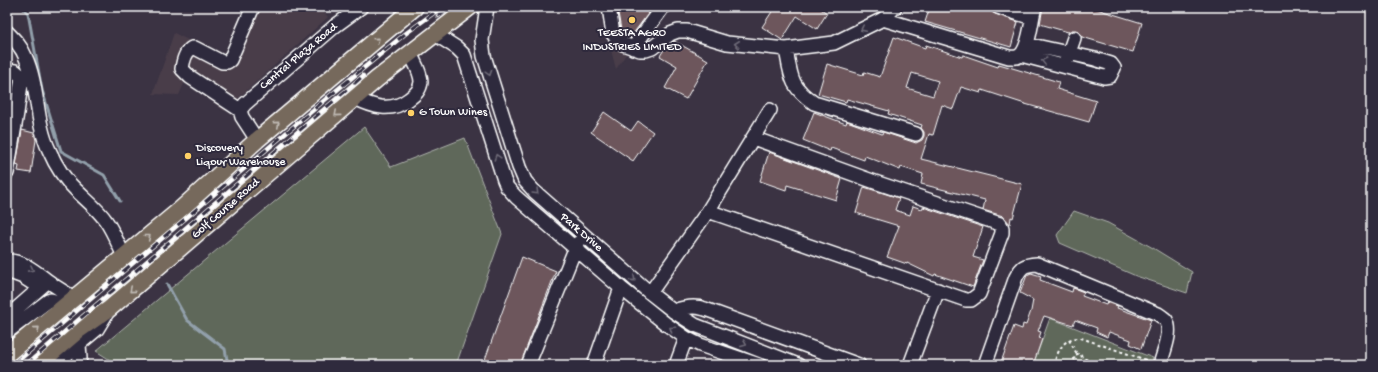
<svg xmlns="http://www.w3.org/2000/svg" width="1378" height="372" font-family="'Gochi Hand',sans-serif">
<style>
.built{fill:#4a3e4a}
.green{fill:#5e675a;stroke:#aeb3ac}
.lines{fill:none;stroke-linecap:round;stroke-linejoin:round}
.stream{stroke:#92a0ab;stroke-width:3}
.building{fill:#6d575c;stroke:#fff;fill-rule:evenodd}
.minor-casing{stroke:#fff;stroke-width:16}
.major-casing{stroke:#fff;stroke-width:19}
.path{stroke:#fff;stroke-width:2;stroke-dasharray:3 3;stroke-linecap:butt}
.minor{stroke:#2f2a3d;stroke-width:13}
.major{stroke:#76695c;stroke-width:16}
.rail-casing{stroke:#fff;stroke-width:4.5}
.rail{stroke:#2f2a3d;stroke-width:3;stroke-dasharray:9;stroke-linecap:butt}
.oneway{stroke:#6d6a77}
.oneway2{stroke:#c1bcb6}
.poi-dot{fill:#ffd166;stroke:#2f2a3d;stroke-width:1.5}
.labels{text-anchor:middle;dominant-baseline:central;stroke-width:4;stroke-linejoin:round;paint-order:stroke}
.poi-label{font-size:12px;fill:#fff;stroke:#2f2a3d;text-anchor:start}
.street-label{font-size:12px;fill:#fff;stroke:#2f2a3d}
</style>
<rect width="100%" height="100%" fill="#3b3343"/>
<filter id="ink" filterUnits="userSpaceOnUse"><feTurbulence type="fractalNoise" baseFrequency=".025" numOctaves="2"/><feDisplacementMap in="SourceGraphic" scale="8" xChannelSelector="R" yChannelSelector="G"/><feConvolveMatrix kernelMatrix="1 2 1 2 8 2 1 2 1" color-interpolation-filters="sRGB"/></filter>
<g filter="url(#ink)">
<!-- built -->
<path class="built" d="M251,7h68l9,10 -104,94 -38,-32 -7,16 -26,-1 21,-61 55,28z
M600,7h63l-19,20 -28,42z"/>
<!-- green -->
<path class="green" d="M364,127l27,40 74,-29 37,96 -46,131h-338l-22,-14z
M1074,211l34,12 45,25 39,24 -5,21 -51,-17 -76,-33 -3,-8z
M1050,318l103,40 -2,7h-64l-7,-2 -1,2h-46z"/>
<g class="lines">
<!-- stream -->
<path class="stream" d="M22,7l6,6 14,77 19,61 43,24 16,26
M167,284l20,36 38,29 3,16"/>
</g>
<!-- building -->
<path class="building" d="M617,7h36l-23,31 -3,-1 -6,-7z
M775,7h43l9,6 -10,16 -20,-13 -15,24 -20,-13z
M930,7h60l2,5 3,2 23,8 -7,25 -86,-25z
M1043,7h47l52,16 -9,29 -51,-15 -2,-4 -4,-3h-4l-4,2 -28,-8z
M894,37l31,11 1,-3 36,12 1,-2 35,12 1,-3 60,18 -2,7 39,12 -7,21 -64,-18 -43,-14 -1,3 -20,-6 -8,22 -11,-4 -9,30 -4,-1 -8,25 101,25 -9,34 -2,-1 -1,7 -7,-8 -20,-6 2,-10 -64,-16 2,-10 -22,-7 -1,3 -35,-14 -1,4 -33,-12 -1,3 -27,-11 11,-28 32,12 1,-3 35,13 1,-2 33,11 6,-3 2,-4v-4l-3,-4 1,-3 -34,-11 1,-3 -42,-12 -1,3 -28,-8 9,-30 36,11 1,-3 16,5zM912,73l26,8 -5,15 -26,-8z
M674,41l34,19 -22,39 -21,-11 12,-22 -17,-10 5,-8z
M604,112l27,19 7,-10 15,11 -20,29 -42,-29z
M22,130l12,3 2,7 -5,33 -13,-2 1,-5 -3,-1z
M769,152l73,27 -6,21 -49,-15 -1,5 -26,-9z
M864,187l35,11 -4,12 15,5 3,-9 9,3 1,-2 60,20 -10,30 10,3 -10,27 -38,-13 -1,2 -27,-13v1l-20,-7 12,-31 -43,-13z
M522,257l34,14 -36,94h-37z
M1031,273l10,3 -1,4 32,12 1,-4 11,4 -2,4 24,9 1,-3 11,4 -1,2 34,12 -10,29 -11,-5 1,-4 -22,-8 -2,5 -11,-5 1,-4 -22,-8 -2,5 -29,-9 -6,15 3,1 -2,6 3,1 -9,26h-33l14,-39 8,3 1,-5 3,1 5,-14 2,-11 -13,-7 7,-18z"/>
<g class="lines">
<!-- minor casing -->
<g class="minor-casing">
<path id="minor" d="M253,7l-23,53 -3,2h-5l-27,-14h-3c-7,4 -9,13 -10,21l8,8 50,33 2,7 15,23
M487,7l-5,33 2,16 35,111 6,14 9,10 116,102 23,18 22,14 103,40
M609,7l4,27 10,10 17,6h6l6,-2 18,-14 8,-3h9l40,12 59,6 48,-6 49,-24 12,-12
M998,7l34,11
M883,19l126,38c4,0 7,1 10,-1 11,-7 12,-37 16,-49
M7,32c7,7 14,14 18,24 14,30 10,65 24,94 6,14 16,30 27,40 10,10 22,19 30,31 7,10 12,23 18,35
M435,34l22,14 7,7 40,125 3,7 9,10 105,91 45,36 20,14 14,7 59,20
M633,48l30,-41
M786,49c5,27 4,38 28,54l102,31
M1021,55l83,22 6,-1 4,-8 -3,-4 -16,-5 -68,-15
M1066,61l8,-23
M7,70l8,1 7,6 -5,36 -10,60
M355,98c18,9 36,15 54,1 7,-5 11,-9 12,-17 0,-10 -7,-20 -11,-29
M240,110l5,-6 90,-78 26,-19
M708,211l258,89h5l8,-6 23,-61v-5l-2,-4 -125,-42 -122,-44
M7,261c17,-1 32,14 45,23 7,5 14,9 22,14
M7,271l16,6 17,11
M650,293l58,-82 62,-101
M673,311c11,-3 20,-6 32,-2l154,56
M7,317l41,-36
M7,332l41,-31 3,-1 16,4
M54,365l43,-36 11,-18
M78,365l2,-7 -1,-13
M528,365l47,-116 3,-6
M594,365l27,-77
M676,365l10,-27
M910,365l28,-75
M985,365l31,-88c6,-11 8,-12 21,-13l121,50c3,2 6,4 8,6 7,12 -3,33 -6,45"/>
</g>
<!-- major casing -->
<g class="major-casing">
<path id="major" d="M7,354l174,-145 76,-69 158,-133
M38,365l41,-35 30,-21 268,-230 93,-72"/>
</g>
<!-- path -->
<path class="path" d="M1069,340l8,14
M1053,365c6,-15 10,-28 28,-27l68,23
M1075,365l1,-5 -2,-1 1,-3 2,-2h4l1,4 21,7"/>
<!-- minor -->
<use href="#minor" class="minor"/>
<!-- major -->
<use href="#major" class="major"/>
<!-- rail casing -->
<g class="rail-casing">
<path id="rail" d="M438,16l12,-9
M13,365l313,-266 79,-65 37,-27
M26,365l337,-289"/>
</g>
<!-- rail -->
<use href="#rail" class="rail"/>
</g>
<!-- one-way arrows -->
<defs><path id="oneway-chevron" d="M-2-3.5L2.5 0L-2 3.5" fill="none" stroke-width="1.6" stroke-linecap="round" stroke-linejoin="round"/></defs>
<g class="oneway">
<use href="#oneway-chevron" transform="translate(863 29) rotate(154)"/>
<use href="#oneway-chevron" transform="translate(737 44) rotate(-174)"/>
<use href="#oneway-chevron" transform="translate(1044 61) rotate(-166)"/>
<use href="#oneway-chevron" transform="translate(489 73) rotate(72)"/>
<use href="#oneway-chevron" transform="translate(497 157) rotate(-108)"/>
<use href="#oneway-chevron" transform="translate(536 192) rotate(45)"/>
<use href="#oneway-chevron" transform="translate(31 269) rotate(28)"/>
<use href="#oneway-chevron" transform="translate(633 279) rotate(41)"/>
<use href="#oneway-chevron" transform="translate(672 329) rotate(-145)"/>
<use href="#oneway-chevron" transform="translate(744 344) rotate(22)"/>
</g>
<g class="oneway2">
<use href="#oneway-chevron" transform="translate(377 40) rotate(-41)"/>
<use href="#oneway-chevron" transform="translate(337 114) rotate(139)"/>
<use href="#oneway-chevron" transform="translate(277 124) rotate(-40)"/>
<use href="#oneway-chevron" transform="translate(148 237) rotate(-39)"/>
<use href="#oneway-chevron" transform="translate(132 290) rotate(140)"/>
<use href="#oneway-chevron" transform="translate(37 329) rotate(-40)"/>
</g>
</g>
<!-- markers -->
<g class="poi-dot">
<circle cx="632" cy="20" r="4"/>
<circle cx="411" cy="113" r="4"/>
<circle cx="188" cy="156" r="4"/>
</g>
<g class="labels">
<!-- poi labels -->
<g class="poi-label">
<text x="632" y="34" text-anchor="middle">TEESTA AGRO<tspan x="632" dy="14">INDUSTRIES LIMITED</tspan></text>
<text x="419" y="113">G Town Wines</text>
<text x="196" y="149">Discovery<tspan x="196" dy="14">Liqour Warehouse</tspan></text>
</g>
<!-- street labels -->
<g class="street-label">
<text transform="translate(299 57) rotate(-40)">Central Plaza Road</text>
<text transform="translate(226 209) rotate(-41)">Golf Course Road</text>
<text transform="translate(581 233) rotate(41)">Park Drive</text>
</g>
</g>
<!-- margin -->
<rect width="1378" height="372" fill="none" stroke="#2f2a3d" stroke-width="24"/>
<rect x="12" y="12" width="1354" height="348" fill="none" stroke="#fff" stroke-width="1.5" filter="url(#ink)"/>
</svg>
